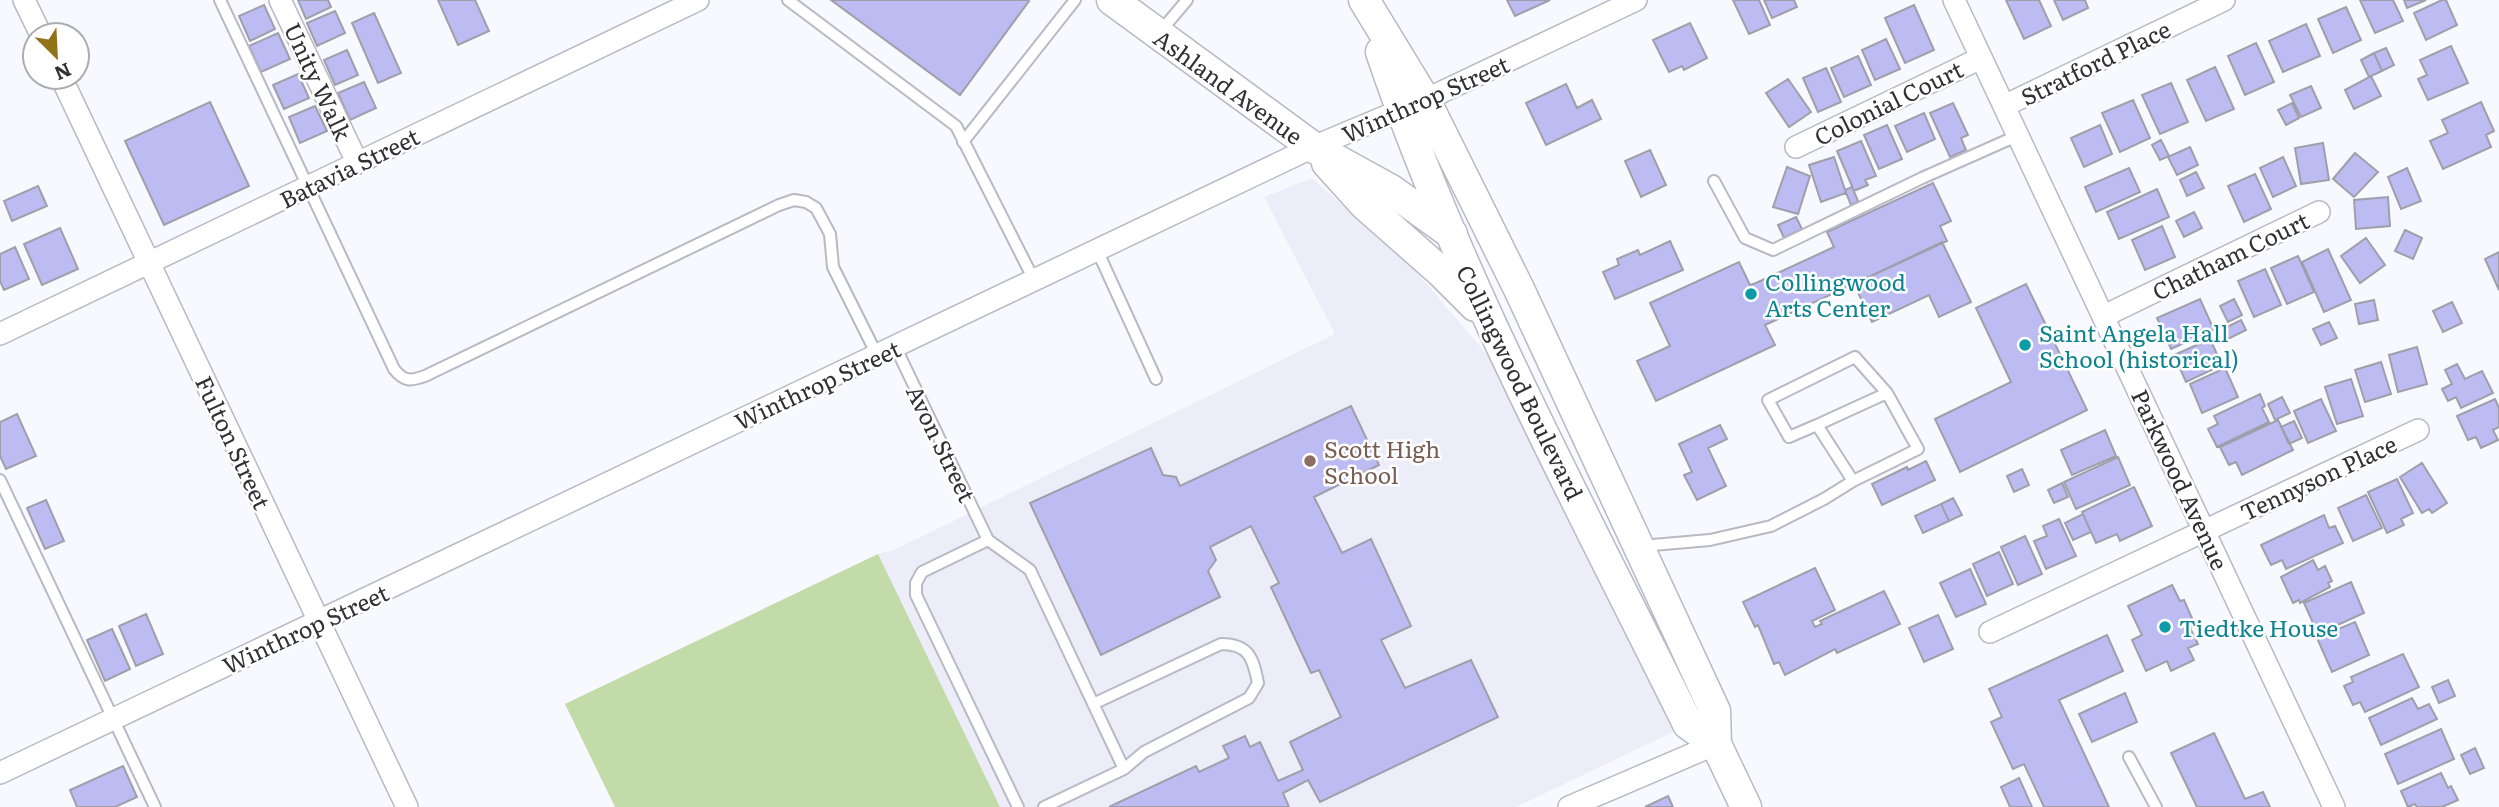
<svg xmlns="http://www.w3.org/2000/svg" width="2499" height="807" font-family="Literata,serif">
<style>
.built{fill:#ecedf9}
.green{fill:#c3dba9}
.building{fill:#bdbcf2;stroke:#9f9fab;stroke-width:2}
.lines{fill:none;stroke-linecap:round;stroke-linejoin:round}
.lane-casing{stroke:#b8b9c4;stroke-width:14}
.street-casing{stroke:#b8b9c4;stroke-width:24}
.secondary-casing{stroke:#b8b9c4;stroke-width:33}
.lane{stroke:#fff;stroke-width:10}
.street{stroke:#fff;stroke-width:21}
.secondary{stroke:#fff;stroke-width:30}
.culture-dot{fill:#0f9aa8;stroke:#fff;stroke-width:2.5}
.education-dot{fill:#8d6e63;stroke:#fff;stroke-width:2.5}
.labels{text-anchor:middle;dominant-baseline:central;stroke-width:5;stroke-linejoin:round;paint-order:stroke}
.street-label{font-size:23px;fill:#303035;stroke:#fff}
.culture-label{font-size:23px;fill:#0d838f;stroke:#fff;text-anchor:start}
.education-label{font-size:23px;fill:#785e54;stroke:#fff;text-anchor:start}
</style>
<rect width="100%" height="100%" fill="#f8f9fe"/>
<!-- built -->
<path class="built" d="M1312,178l101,90 88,103 172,361 -157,75h-901l-50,-103 313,-150 16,-4 441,-216 -71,-137z"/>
<!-- green -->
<path class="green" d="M878,554l122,253h-385l-50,-103z"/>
<!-- building -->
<path class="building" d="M298,0h30l3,7 -25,12z
M438,0h37l14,31 -31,14z
M831,0h197l1,1 -69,94z
M1507,0h43l-35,16z
M1733,0h26l11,25 -21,9z
M1764,0h30l3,7 -25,11z
M2006,0h33l12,26 -27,13z
M2054,0h31l3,8 -25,12z
M2360,0h33l10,21 -28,12z
M2404,0h22l-19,8z
M2442,0h4l11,25 -31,15 -12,-27z
M264,5l11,24 -25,12 -11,-25z
M1914,5l20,45 -29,13 -20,-45z
M2346,7l15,33 -28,13 -15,-34z
M335,11l10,22 -28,13 -10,-23z
M374,13l27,60 -23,10 -26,-60z
M1690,23l17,35 -23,12 -2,-4 -13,6 -16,-32z
M2306,24l14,32 -37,16 -14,-31z
M278,33l12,26 -29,13 -12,-26z
M1886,39l14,30 -25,11 -13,-30z
M2256,43l18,39 -29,13 -17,-39z
M2451,46l17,37 -40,17 -10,-21 9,-4 -7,-15z
M2386,48l8,17 -12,6 -8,-18z
M347,50l11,25 -23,10 -11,-25z
M2374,53l8,18 -13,6 -8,-17z
M1858,56l13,29 -27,12 -13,-29z
M2215,67l19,42 -28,12 -19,-41z
M1826,68l15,34 -23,10 -15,-34z
M298,74l11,24 -25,11 -11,-24z
M2371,76l10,20 -27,13 -9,-19z
M1788,79l23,33 -22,15 -23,-34z
M364,82l12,26 -26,12 -12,-27z
M2171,83l17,39 -28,12 -18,-39z
M1566,84l11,24 15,-8 9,19 -55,26 -20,-42z
M2311,86l10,22 -20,9 -11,-22z
M2133,100l17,38 -30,14 -18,-39z
M210,102l39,84 -85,39 -39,-84z
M2481,102l13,29 -8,4 5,12 -48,22 -13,-28 18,-8 -6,-13z
M1953,103l15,32 -7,3 5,12 -16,7 -20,-44z
M2292,103l7,15 -13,7 -8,-15z
M315,106l12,25 -27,12 -11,-26z
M1924,113l11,26 -28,13 -12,-26z
M1887,125l15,34 -23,10 -15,-34z
M2100,125l12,29 -28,13 -13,-29z
M2161,140l8,16 -9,4 -8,-15z
M1861,141l15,35 -11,4 3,5 -14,6 -17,-40z
M2323,143l6,37 -28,4 -6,-36z
M2190,147l8,18 -21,10 -9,-18z
M1650,150l16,35 -25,12 -16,-36z
M2355,153l23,19 -24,25 -21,-18z
M1834,157l12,36 -25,9 -12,-37z
M2283,157l13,29 -23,11 -13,-29z
M1787,167l23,9 -12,38 -25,-7z
M2129,168l11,24 -44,20 -11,-25z
M2407,168l14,33 -20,8 -13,-32z
M2196,172l8,16 -17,8 -7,-16z
M2255,174l16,35 -27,13 -16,-36z
M1933,183l18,38 -11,5 7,15 -182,84 10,20 -119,56 -19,-40 33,-15 -20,-43 89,-41 11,23 6,-2 78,-36 -7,-15z
M38,186l9,20 -35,15 -8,-20z
M1852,187l6,14 -7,4 -6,-15z
M2157,189l12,28 -50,22 -12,-27z
M2388,197l2,29 -34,3 -2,-29z
M2194,212l8,16 -18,9 -8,-16z
M1796,217l6,12 -18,9 -6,-13z
M2162,226l13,31 -30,13 -13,-30z
M60,228l18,41 -36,16 -18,-41z
M2405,230l17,8 -9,21 -18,-8z
M2366,238l19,27 -25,18 -19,-27z
M1670,241l13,29 -68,29 -12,-27 16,-7 -2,-6 21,-9 2,5z
M1942,242l29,60 -32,15 -10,-22 -57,27 -18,-38z
M15,247l14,32 -25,11 -4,-9v-27z
M2328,249l23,51 -27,12 -22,-50z
M2499,252v38l-14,-31z
M2298,256l16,36 -27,12 -16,-36z
M2265,269l16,36 -27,12 -16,-36z
M2026,284l61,126 -127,62 -25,-53 76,-37 -35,-74z
M2200,299l14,31 -43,19 -14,-31z
M2234,299l8,16 -14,7 -8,-16z
M2374,300l4,20 -19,4 -4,-20z
M2452,302l10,21 -19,9 -10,-21z
M2241,320l5,10 -18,9 -5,-10z
M2329,322l8,16 -16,7 -8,-16z
M2210,339l12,26 -36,17 -12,-27z
M2417,347l10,37 -29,8 -9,-37z
M2381,362l10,32 -26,8 -10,-32z
M2457,364l8,15 17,-8 11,22 -32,15 -5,-11 -8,4 -6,-12 10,-5 -7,-14z
M2225,368l13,29 -36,16 -12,-29z
M2351,379l12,37 -26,8 -12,-37z
M2260,394l5,12 -3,2 7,14 -52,25 -9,-18 10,-5 -4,-8z
M2282,397l8,16 -15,7 -7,-16z
M2321,399l15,32 -28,12 -14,-32z
M2495,399l4,9v19l-6,3 5,10 -17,8 -5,-11 -8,3 -11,-24z
M1351,406l28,59 -65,32 28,56 29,-14 40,87 -30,14 24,48 66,-28 27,57 -178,85 -12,-22 -25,13 6,14h-180l87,-41 3,6 30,-14 -6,-12 22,-10 5,11 10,-5 18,39 25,-11 -13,-28 51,-25 -22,-47 -8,3 -40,-86 8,-4 -28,-57 -41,21 6,13 -8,11 12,26 -119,58 -71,-152 121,-55 12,27 13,2 4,9z
M17,414l19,42 -30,13 -6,-13v-34z
M2278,420l15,30 -51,25 -6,-13 -7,3 -9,-18z
M2294,421l8,17 -13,6 -8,-17z
M1720,425l7,14 -19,9 18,38 -29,14 -13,-25 8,-3 -13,-28z
M2105,430l11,26 -44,19 -11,-25z
M2118,457l12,28 -54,24 -12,-27z
M1926,461l9,19 -53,25 -10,-21 35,-17 1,3z
M2422,463l25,40 -15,10 -3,-4 -7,4 -22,-36z
M2022,469l7,16 -15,7 -7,-16z
M2397,479l16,34 -12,6 3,6 -17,8 -19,-41z
M2062,483l6,14 -14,6 -6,-13z
M2134,487l18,39 -32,15 -3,-7 -21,9 -14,-31z
M2366,495l16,33 -29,13 -15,-33z
M1953,498l9,17 -13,6 -8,-17z
M46,500l18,41 -19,8 -18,-41z
M1941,504l8,17 -26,12 -8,-17z
M2083,514l8,18 -18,8 -8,-17z
M2324,515l5,13 6,-2 8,17 -57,26 -4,-9 -11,5 -10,-20z
M2059,519l17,37 -30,13 -12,-28 13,-5 -4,-10z
M2025,536l17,38 -24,11 -17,-38z
M1999,552l14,32 -26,12 -14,-32z
M2313,560l5,10 7,-4 7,15 -4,2 2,4 -30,16 -1,-3 -6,3 -12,-26z
M1815,568l20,42 -23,11 3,6 7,-3 -2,-3 64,-30 16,33 -63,29 -2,-4 -50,26 -6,-13 -5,2 -16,-39 -3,2 -12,-25z
M1970,569l16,35 -30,13 -16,-34z
M2351,582l13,31 -46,21 -14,-31z
M2172,585l8,16 4,-1 11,25 -5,3 8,16 -10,4 6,12 -23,11 -4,-10 -21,10 -14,-31 10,-5 -14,-29z
M146,614l17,40 -27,12 -17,-40z
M1938,615l15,34 -29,13 -15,-34z
M2355,622l14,33 -37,17 -15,-34z
M112,629l18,40 -25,12 -18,-41z
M2107,635l16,36 -64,29 50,107h-65l-20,-43 -11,5 -22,-47 11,-5 -13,-28z
M2403,654l16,33 -54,25 -5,-10 -7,3 -9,-19 9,-4 -2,-5z
M2448,680l7,16 -16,7 -7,-16z
M2125,693l12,29 -45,20 -13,-28z
M2412,698l6,11 11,-5 8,15 -56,26 -12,-27z
M2441,729l13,30 -56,25 -13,-30z
M2214,733l31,66 18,-7 7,15h-73l-26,-54z
M2475,748l9,20 -14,6 -9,-19z
M123,766l14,31 -22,10h-38l-7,-17z
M2441,773l7,15 3,-2 7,14 -16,7h-25l-2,-3 -7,3 -7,-16z
M2019,778l13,29h-22l-9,-20z
M1668,796l5,11h-28z"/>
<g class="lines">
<!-- lane casing -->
<g class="lane-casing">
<path id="lane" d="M220,0l174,369c10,13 17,12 31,7l354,-171 15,-5 12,2 10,6 14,26 3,33 44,88
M788,0l168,126 78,154
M1160,32l27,-32
M963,142l112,-142
M1714,181l31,57 28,12 149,-72 97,-43
M1097,250l59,129
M895,346l93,194 42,30 94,199 -80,38
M1817,425l-28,12 -21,-37 87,-43 32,36
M0,480l155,327
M988,540l-66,32 -6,11v12l102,212
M1641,546l69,-6 61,-14 53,-27 29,-18 65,-32 -31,-56 -70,32 36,56
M1093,704l128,-60c28,0 32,14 37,39l-9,15 -105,54 -20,17
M2129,757l27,50"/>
</g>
<!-- street casing -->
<g class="street-casing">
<path id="street" d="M24,0l17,35
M280,0l77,162
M1954,0l380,807
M61,77l346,730
M2004,106l220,-106
M1796,147l185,-89
M2104,316l215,-104
M0,334l698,-334
M1990,632l428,-202
M0,773l1313,-626 112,-47 211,-100
M1569,807l147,-63"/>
</g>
<!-- secondary casing -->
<g class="secondary-casing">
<path id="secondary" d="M1112,0l201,147 78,43 61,44
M1364,0l61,100 94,189 196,422 1,33 30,63
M1381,52c79,233 198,451 307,672l28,20
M1327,163l37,41 77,68 34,34"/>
</g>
<!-- lane -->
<use href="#lane" class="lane"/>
<!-- street -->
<use href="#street" class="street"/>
<!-- secondary -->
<use href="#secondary" class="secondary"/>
</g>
<!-- markers -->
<g class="culture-dot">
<circle cx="1751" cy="294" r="7"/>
<circle cx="2025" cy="345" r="7"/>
<circle cx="2165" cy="627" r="7"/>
</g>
<circle class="education-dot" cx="1310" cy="461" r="7"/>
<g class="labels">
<!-- street labels -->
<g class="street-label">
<text transform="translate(2095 62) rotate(-26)">Stratford Place</text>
<text transform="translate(319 81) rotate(65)">Unity Walk</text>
<text transform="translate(1229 86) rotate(36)">Ashland Avenue</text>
<text transform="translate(1425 98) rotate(-24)">Winthrop Street</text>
<text transform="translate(1888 102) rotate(-26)">Colonial Court</text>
<text transform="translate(349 167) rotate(-26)">Batavia Street</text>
<text transform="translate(2230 255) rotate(-26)">Chatham Court</text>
<text transform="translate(1521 382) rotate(64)">Collingwood Boulevard</text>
<text transform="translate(817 384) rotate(-25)">Winthrop Street</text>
<text transform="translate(234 442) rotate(65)">Fulton Street</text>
<text transform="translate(942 443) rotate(64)">Avon Street</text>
<text transform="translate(2318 477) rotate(-25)">Tennyson Place</text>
<text transform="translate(2181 479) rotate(65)">Parkwood Avenue</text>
<text transform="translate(305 628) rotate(-25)">Winthrop Street</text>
</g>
<!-- culture labels -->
<g class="culture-label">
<text x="1765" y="281">Collingwood<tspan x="1765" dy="26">Arts Center</tspan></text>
<text x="2039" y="332">Saint Angela Hall<tspan x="2039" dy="26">School (historical)</tspan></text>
<text x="2179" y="627">Tiedtke House</text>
</g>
<!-- education labels -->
<g class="education-label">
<text x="1324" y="448">Scott High<tspan x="1324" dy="26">School</tspan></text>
</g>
</g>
<!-- north arrow -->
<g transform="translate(56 56) rotate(156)"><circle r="33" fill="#ffffff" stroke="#acacae" stroke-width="2"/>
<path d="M0-5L12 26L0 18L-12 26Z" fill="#917319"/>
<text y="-10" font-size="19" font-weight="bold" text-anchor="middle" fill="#303035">N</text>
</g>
</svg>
